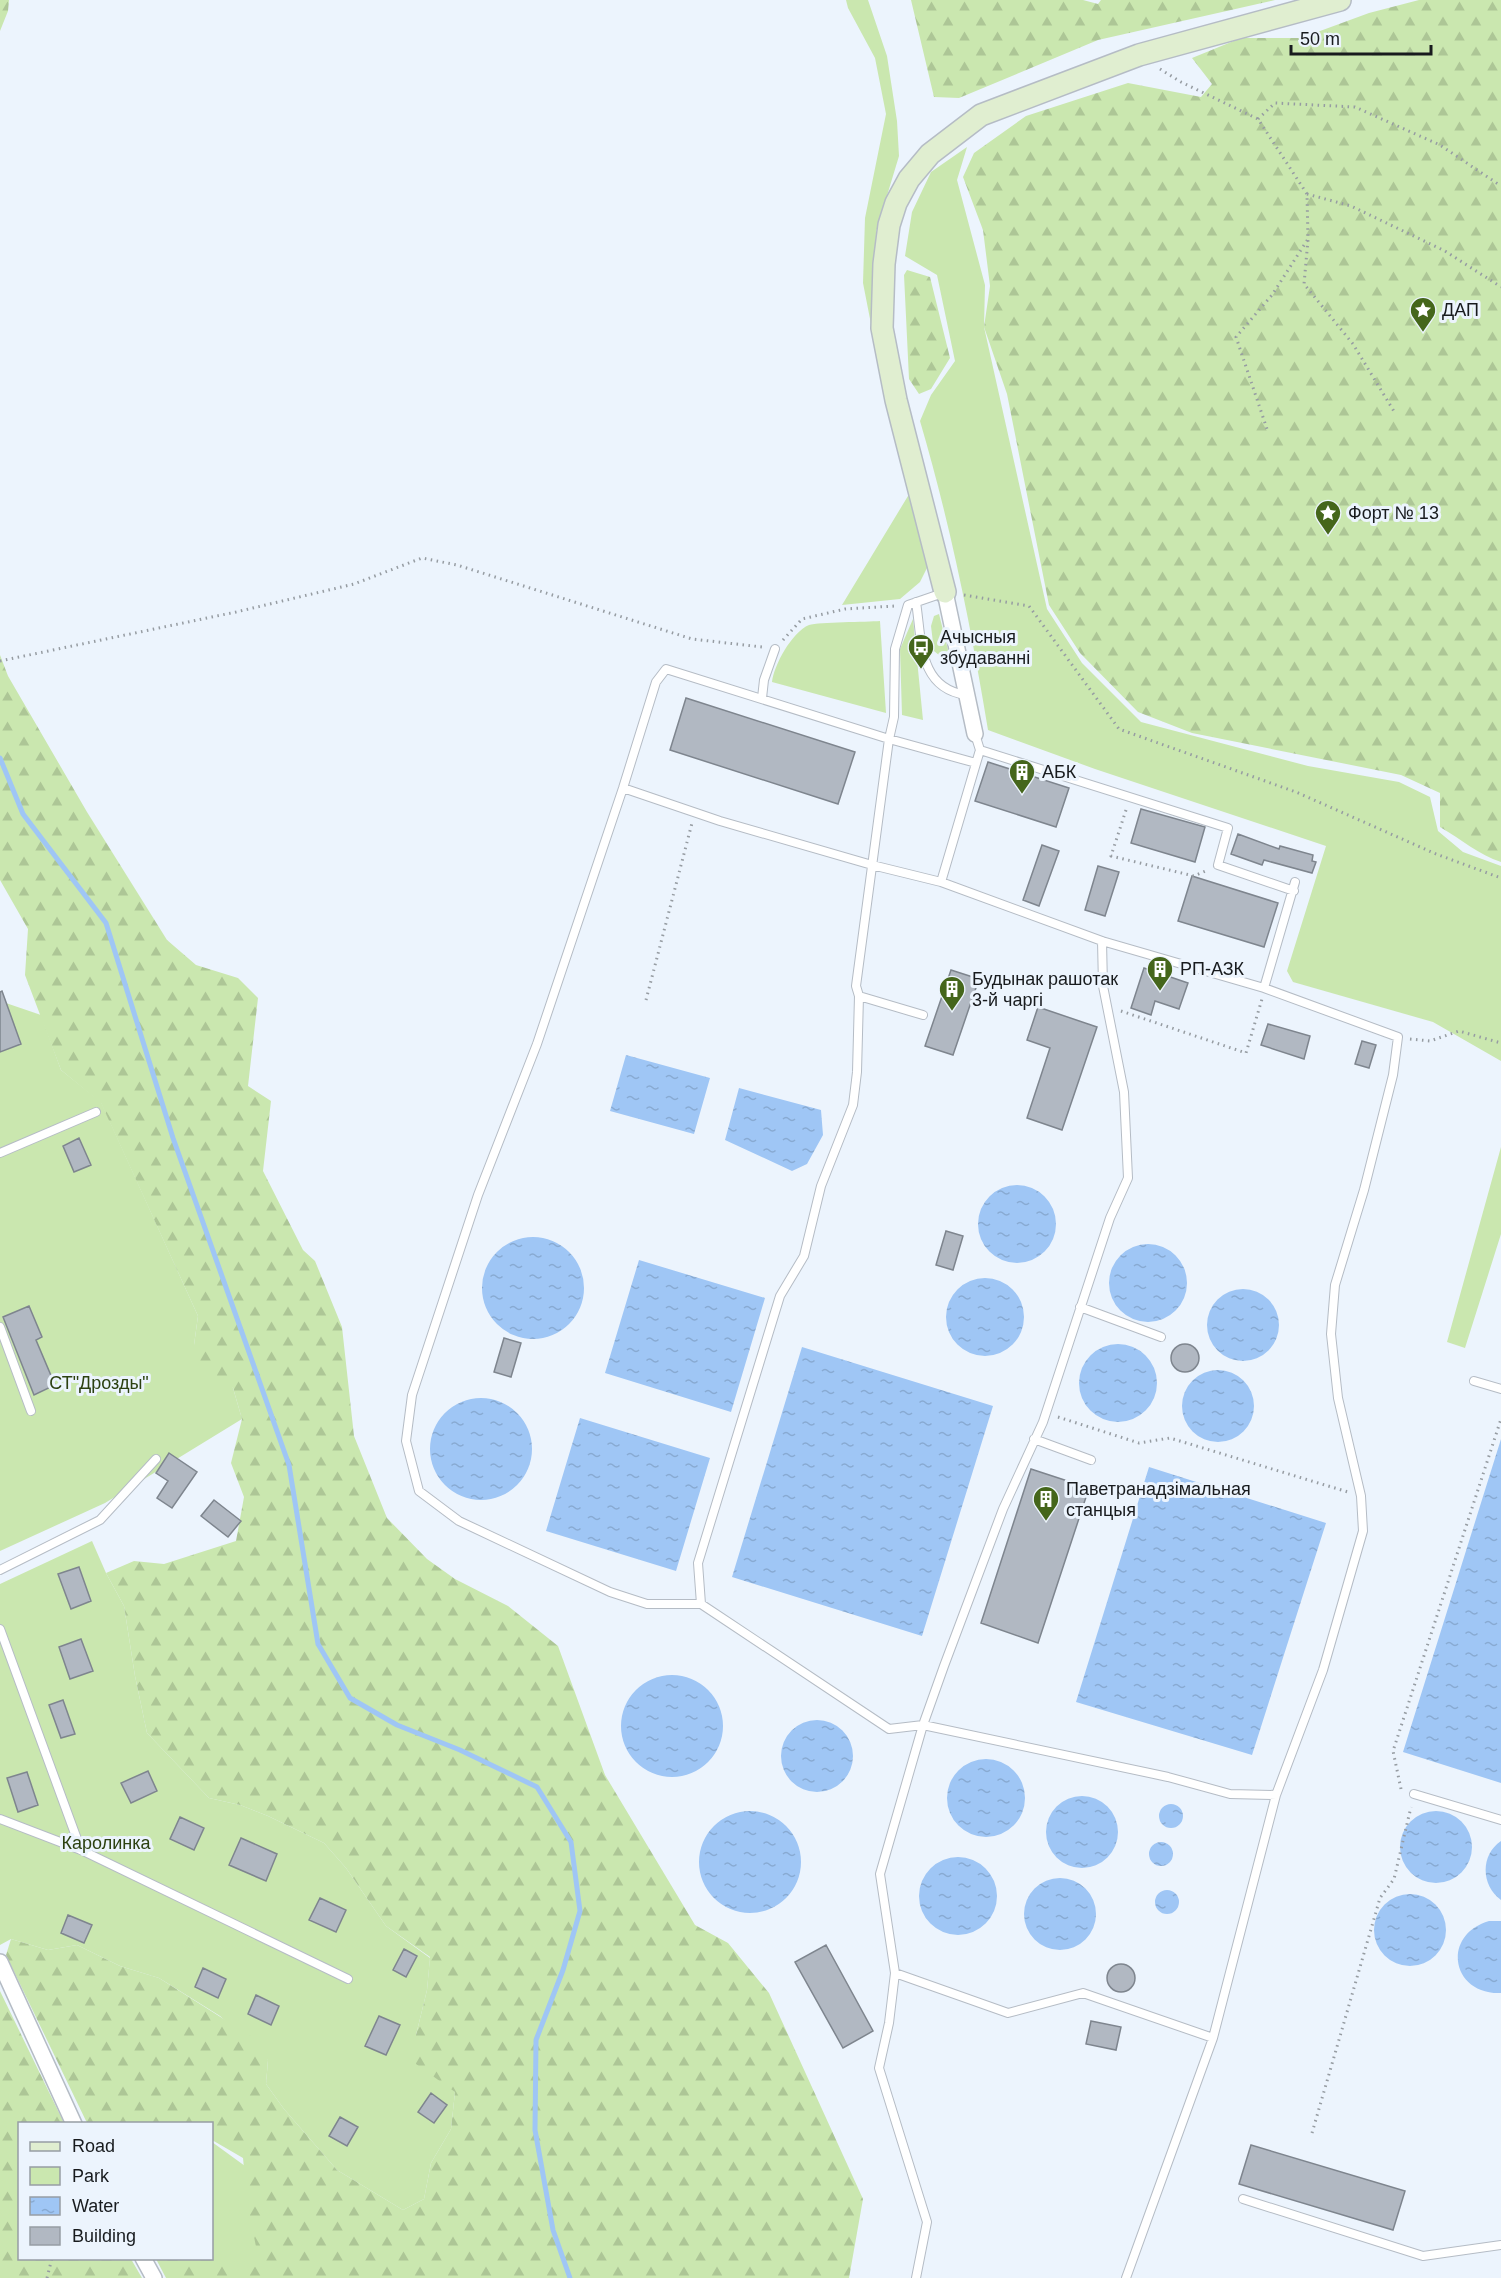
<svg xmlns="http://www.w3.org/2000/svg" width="1501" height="2278" font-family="Arial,sans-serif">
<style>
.green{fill:#cae7af}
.forest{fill:url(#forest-firs)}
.water{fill:url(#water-ripples)}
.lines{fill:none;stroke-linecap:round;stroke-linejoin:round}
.stream{stroke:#9fc6f5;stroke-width:5}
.building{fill:#b1b8c2;stroke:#7e858e;stroke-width:1.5}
.lane-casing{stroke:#b5bcc5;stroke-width:10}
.street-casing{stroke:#b5bcc5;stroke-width:18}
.secondary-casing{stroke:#b5bcc5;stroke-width:24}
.path{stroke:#969ca2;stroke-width:3;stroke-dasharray:1.5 4.5;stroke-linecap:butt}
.lane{stroke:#fff;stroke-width:8}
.street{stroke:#fff;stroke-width:15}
.secondary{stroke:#e0eed0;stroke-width:21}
.labels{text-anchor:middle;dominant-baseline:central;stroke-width:6;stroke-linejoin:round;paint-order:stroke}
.poi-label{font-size:18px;fill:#181b1e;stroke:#ecf4fd;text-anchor:start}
.park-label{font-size:18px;fill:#2c4111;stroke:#ecf4fd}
</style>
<defs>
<pattern id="forest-firs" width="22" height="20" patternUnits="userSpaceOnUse" patternTransform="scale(1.5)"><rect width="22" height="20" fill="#cae7af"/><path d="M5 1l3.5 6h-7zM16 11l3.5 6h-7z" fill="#adc696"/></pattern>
<pattern id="water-ripples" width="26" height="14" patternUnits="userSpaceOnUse" patternTransform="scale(1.5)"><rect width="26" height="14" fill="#9fc6f5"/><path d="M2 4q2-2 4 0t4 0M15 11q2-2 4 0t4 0" fill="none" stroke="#88aad2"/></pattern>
</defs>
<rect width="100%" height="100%" fill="#ecf4fd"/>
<!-- green -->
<path class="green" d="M846,0h22l19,56 10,65 2,35 -23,76 -2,83 5,50 -16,-82 2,-65 21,-104 -11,-56 -27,-50z
M967,147l-10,33 28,105 -1,42 63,282 35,54 59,59 167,44 91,16 31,15 8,34 25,21 38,14v195l-68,-39 -140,-40 -6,-11 39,-125 -231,-77 -107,-39c-17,-104 -38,-207 -68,-309l11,-26 24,-34 -18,-86 -32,-19 7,-44 19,-40z
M911,491l18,73 -9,18 -20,17 -58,6z
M939,614l9,36 -2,6h-6l-6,-5 -3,-25 3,-10z
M913,619l10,101 -21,-5 -2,-66z
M880,621l6,92 -114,-31c2,-17 20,-50 37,-57 10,-3 58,-3 71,-4z
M0,1001l41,14 20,55 40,32 97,214 -4,29 39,43 9,31 -137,84 -105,48z
M1501,1147v87l-36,114 -18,-6z
M92,1541l14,32 18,33 11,70 12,57 62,65 31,7 28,11 56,27 22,25 40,58 44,32 -3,32 -11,45 39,57 -4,37 -20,34 -7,36 -21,11 -66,-40 -53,-61 -18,-25 2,-24 -48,-44 -61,-38 -39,-12 -43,-21 -29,5 -37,-11 -11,6v-361z
M212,2142l33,24 33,112h-91l25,-20z"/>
<!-- forest -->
<path class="forest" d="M0,0h9l-1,11 -8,20z
M911,0h172l15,4 3,-4h174l-177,40 -139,58 -25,-1z
M1419,0h82v862c-22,-7 -40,-23 -61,-35v-34l-39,-18 -209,-42 -54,-21 -58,-59 -31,-48 -42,-211 -23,-67 6,-41 -7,-56 -20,-53 11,-24 52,-37 102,-33 73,14 11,-13 -20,-26 49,-20h60l68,-25z
M907,270l23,7 20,81 -19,31 -12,5 -10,-15 -5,-104z
M0,655l8,21 79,136 80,128 29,25 42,13 20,20 -10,88 23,15 -8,70 40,79 12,11 27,66 12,109 33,82 40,41 28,20 53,27 50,40 47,129 90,150 33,18 41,50 94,206 -14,79h-683l-10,-19 56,-1v-7l21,14 27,2 -13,-66 -4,-43 -31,-18v-16l-125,-1 -81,-168 5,-16 37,11 29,-5 43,21 39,12 101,64 8,18 -2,24 18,25 53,61 66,40 21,-11 7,-36 20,-34 4,-37 -39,-28v-29l11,-45 3,-33 -44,-31 -40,-58 -22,-25 -56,-27 -28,-11 -31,-7 -62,-65 -12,-57 -11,-70 -18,-33 28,-12 30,3 72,-23 8,-44 -13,-34 11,-44 -9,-31 -35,-16 -4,-27 4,-29 -97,-213 -40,-33 -36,-95 3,-46 -28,-49z
M0,1991l64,132 -44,1v134l111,1 11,19h-142z"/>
<!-- water -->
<path class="water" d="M626,1055l84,23 -16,56 -84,-23z
M739,1088l82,22 2,25 -16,29 -15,7 -67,-31z
M978 1224a39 39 0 1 1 78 0a39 39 0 1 1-78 0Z
M482 1288a51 51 0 1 1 102 0a51 51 0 1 1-102 0Z
M1109 1283a39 39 0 1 1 78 0a39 39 0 1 1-78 0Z
M639,1260l126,38 -34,114 -126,-39z
M946 1317a39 39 0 1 1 78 0a39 39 0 1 1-78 0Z
M1207 1325a36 36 0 1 1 72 0a36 36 0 1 1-72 0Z
M1079 1383a39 39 0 1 1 78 0a39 39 0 1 1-78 0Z
M802,1347l191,59 -71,230 -190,-59z
M1182 1406a36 36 0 1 1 72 0a36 36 0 1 1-72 0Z
M430 1449a51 51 0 1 1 102 0a51 51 0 1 1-102 0Z
M580,1418l130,40 -34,113 -130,-40z
M1501,1439v344l-98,-31z
M1149,1467l177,56 -74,232 -176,-53z
M621 1726a51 51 0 1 1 102 0a51 51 0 1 1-102 0Z
M781 1756a36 36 0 1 1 72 0a36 36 0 1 1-72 0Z
M947 1798a39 39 0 1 1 78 0a39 39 0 1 1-78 0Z
M1046 1832a36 36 0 1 1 72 0a36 36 0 1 1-72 0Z
M1159 1816a12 12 0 1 1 24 0a12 12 0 1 1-24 0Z
M1400 1847a36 36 0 1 1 72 0a36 36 0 1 1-72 0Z
M699 1862a51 51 0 1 1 102 0a51 51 0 1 1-102 0Z
M1501,1841v59c-20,-14 -21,-45 0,-59z
M1149 1854a12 12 0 1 1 24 0a12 12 0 1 1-24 0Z
M919 1896a39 39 0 1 1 78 0a39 39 0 1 1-78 0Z
M1024 1914a36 36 0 1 1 72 0a36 36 0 1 1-72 0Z
M1155 1902a12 12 0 1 1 24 0a12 12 0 1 1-24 0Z
M1374 1930a36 36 0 1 1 72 0a36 36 0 1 1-72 0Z
M1489,1921h12v72c-50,2 -60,-58 -12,-72z"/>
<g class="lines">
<!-- stream -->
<path class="stream" d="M0,758l23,56 83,109 67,215 116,327 29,179 32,54 47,27 63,25 77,37 34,55 9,69 -17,59 -27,70 -1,90 18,100 17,48"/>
</g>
<!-- building -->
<path class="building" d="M686,698l169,54 -17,52 -168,-54z
M988,762l81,26 -13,39 -81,-26z
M1141,809l64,18 -10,35 -64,-19z
M1238,834l41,15 1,-3 33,9 -1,6 4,1 -4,11 -48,-13 -2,5 -31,-11z
M1042,845l17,6 -20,55 -16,-6z
M1098,866l21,6 -14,44 -20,-6z
M1192,876l86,27 -14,44 -86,-26z
M1144,968l44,15 -9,26 -24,-8 -4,14 -20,-7z
M951,970l28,9 -26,76 -28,-9z
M2,991l19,53 -21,8v-60z
M1038,1007l59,20 -35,103 -35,-12 23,-70 -23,-8z
M1268,1024l42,12 -6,23 -43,-14z
M1362,1041l14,4 -7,23 -14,-4z
M79,1138l12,27 -17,7 -11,-26z
M946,1231l17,5 -10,34 -17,-5z
M29,1306l13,31 -6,3 19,45 -21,10 -31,-78z
M504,1338l17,5 -10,34 -17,-5z
M1171 1358a14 14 0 1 1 28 0a14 14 0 1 1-28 0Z
M169,1453l28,19 -25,36 -15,-10 11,-17 -12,-8z
M1031,1469l58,19 -51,155 -57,-20z
M214,1500l27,21 -13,16 -27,-21z
M79,1567l12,34 -20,8 -13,-35z
M81,1639l12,32 -23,8 -11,-32z
M63,1700l12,34 -14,4 -12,-33z
M148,1771l9,20 -26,12 -10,-20z
M27,1772l11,33 -20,7 -11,-34z
M180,1817l24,11 -10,22 -24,-11z
M241,1838l36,16 -11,27 -37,-16z
M320,1898l26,12 -10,22 -27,-12z
M68,1915l24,10 -8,18 -23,-10z
M826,1945l47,86 -30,17 -48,-86z
M404,1949l13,7 -11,21 -13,-7z
M1107 1978a14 14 0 1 1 28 0a14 14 0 1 1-28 0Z
M203,1968l23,11 -8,19 -23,-11z
M256,1995l23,11 -8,19 -23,-11z
M379,2016l21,9 -14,30 -21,-9z
M1091,2021l30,6 -5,23 -30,-6z
M431,2093l16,12 -13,18 -16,-11z
M340,2117l18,10 -11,19 -18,-10z
M1251,2145l154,46 -12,39 -154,-46z"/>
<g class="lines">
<!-- lane casing -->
<g class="lane-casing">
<path id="lane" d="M916,602c6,38 2,86 50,93
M762,698l2,-18 11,-31
M980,750l248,78 -10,37 76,26
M623,788l97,33 152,44 69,17 161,59 162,47 134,49 -5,38 -29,115 -29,95 -4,49 7,64 23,98 2,35 -40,139 -47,125 -46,-1 -62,-17 -245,-52 -34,4 -188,-125h-54l-37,-12 -151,-71 -40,-30 -13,-50 6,-46 66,-200 59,-151 86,-256 33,-106 10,-13 223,70 87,24
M941,882l39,-132 -5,-16
M1264,988l31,-106
M923,1015l-64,-19 -3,-10 33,-247 5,-22 1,-68 13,-44 35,-12
M0,1153l96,-41
M1080,1307l81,30
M0,1327l31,84
M1474,1381l27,8
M1034,1439l57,21
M0,1570l100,-50 56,-61
M701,1604l-3,-41 82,-267 24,-40 17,-70 32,-81 4,-33 2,-76
M0,1629l81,221
M1414,1794l87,26
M0,1819l81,31 267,129
M895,1973l113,40 75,-20 130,45 63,-243
M1243,2199l180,57 78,-11
M916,2278l11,-56 -48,-154 10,-45 6,-50 -15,-99 43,-149 21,-59 59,-157 40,-87 67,-204 18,-40 -4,-86 -21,-106 -1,-45
M1126,2278l87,-240"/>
</g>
<!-- street casing -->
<g class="street-casing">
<path id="street" d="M945,592l30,142
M0,1962l74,162
M143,2258l11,20"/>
</g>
<!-- secondary casing -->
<g class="secondary-casing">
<path id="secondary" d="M945,592l-49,-192 -14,-72 2,-64 5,-39 7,-22 13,-24 21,-25 51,-39 158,-60 201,-55"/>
</g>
<!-- path -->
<path class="path" d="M1160,69l21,13 77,37 49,75 1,45 -36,56 -36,42 31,92
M1258,119l17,-16 80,4 85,38 61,41
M1307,194l44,12 94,45 56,36
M1308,240l-4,44 49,60 42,69
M964,595l65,11 90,123 177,63 140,62 65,24
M783,640l19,-21 43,-10 50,-3
M0,661l236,-49 118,-28 68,-26 35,7 235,74 70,8
M1126,810l-15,46 83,20 14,-6
M646,1000l46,-177
M1121,1011l125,42 16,-54
M1410,1039l20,2 29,-10 42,12
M1058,1417l81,26 31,-5 178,54
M1401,1789l-8,-38 108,-332
M1312,2133l68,-235 14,-19 17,-72
M47,2278l5,-20"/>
<!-- lane -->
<use href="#lane" class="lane"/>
<!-- street -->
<use href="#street" class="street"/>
<!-- secondary -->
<use href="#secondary" class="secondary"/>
</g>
<!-- icons -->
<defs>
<g id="sight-pin" transform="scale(1.35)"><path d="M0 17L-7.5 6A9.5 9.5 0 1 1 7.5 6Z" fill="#45661b" stroke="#ecf4fd"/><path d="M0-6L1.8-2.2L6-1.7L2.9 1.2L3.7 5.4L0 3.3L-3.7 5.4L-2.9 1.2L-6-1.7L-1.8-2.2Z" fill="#fff"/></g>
<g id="bus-pin" transform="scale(1.35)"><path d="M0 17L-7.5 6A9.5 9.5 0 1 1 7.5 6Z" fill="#45661b" stroke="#ecf4fd"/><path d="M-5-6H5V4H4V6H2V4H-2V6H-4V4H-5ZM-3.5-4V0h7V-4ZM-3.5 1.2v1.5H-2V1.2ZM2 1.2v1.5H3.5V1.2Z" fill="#fff"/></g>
<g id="building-pin" transform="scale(1.35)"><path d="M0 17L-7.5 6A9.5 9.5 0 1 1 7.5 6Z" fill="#45661b" stroke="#ecf4fd"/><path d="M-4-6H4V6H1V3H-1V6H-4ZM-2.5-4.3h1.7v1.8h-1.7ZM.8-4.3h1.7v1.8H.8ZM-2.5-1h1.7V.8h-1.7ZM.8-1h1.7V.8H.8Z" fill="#fff"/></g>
</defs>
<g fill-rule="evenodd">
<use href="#sight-pin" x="1423" y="310"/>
<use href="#sight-pin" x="1328" y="513"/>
<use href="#bus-pin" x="921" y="647"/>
<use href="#building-pin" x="1022" y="772"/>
<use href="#building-pin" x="1160" y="969"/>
<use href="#building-pin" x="952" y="989"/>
<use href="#building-pin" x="1046" y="1499"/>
</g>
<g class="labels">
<!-- poi labels -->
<g class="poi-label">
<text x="1442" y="310">ДАП</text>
<text x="1348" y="513">Форт № 13</text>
<text x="940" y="637">Ачысныя<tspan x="940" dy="21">збудаванні</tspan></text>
<text x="1042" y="772">АБК</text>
<text x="1180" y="969">РП-АЗК</text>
<text x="972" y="979">Будынак рашотак<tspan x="972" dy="21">3-й чаргі</tspan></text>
<text x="1066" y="1489">Паветранадзімальная<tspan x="1066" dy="21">станцыя</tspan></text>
</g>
<!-- park labels -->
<g class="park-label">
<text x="99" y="1383">СТ"Дрозды"</text>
<text x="106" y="1843">Каролинка</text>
</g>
</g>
<!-- legend -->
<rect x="18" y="2122" width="195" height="138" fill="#ecf4fd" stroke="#979da4" stroke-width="1.5"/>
<rect x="30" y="2142" width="30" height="9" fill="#e0eed0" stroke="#979da4" stroke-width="1.5"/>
<text x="72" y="2152" font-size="18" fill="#181b1e">Road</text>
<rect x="30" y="2167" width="30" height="18" fill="#cae7af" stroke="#979da4" stroke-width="1.5"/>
<text x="72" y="2182" font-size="18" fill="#181b1e">Park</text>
<rect x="30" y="2197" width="30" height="18" fill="url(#water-ripples)" stroke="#979da4" stroke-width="1.5"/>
<text x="72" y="2212" font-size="18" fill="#181b1e">Water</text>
<rect x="30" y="2227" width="30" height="18" fill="#b1b8c2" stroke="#979da4" stroke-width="1.5"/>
<text x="72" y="2242" font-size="18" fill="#181b1e">Building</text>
<!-- scale -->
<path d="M1291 45v9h140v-9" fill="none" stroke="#181b1e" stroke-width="3"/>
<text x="1300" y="45" font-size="18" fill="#181b1e" stroke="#ecf4fd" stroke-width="4.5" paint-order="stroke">50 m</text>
</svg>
